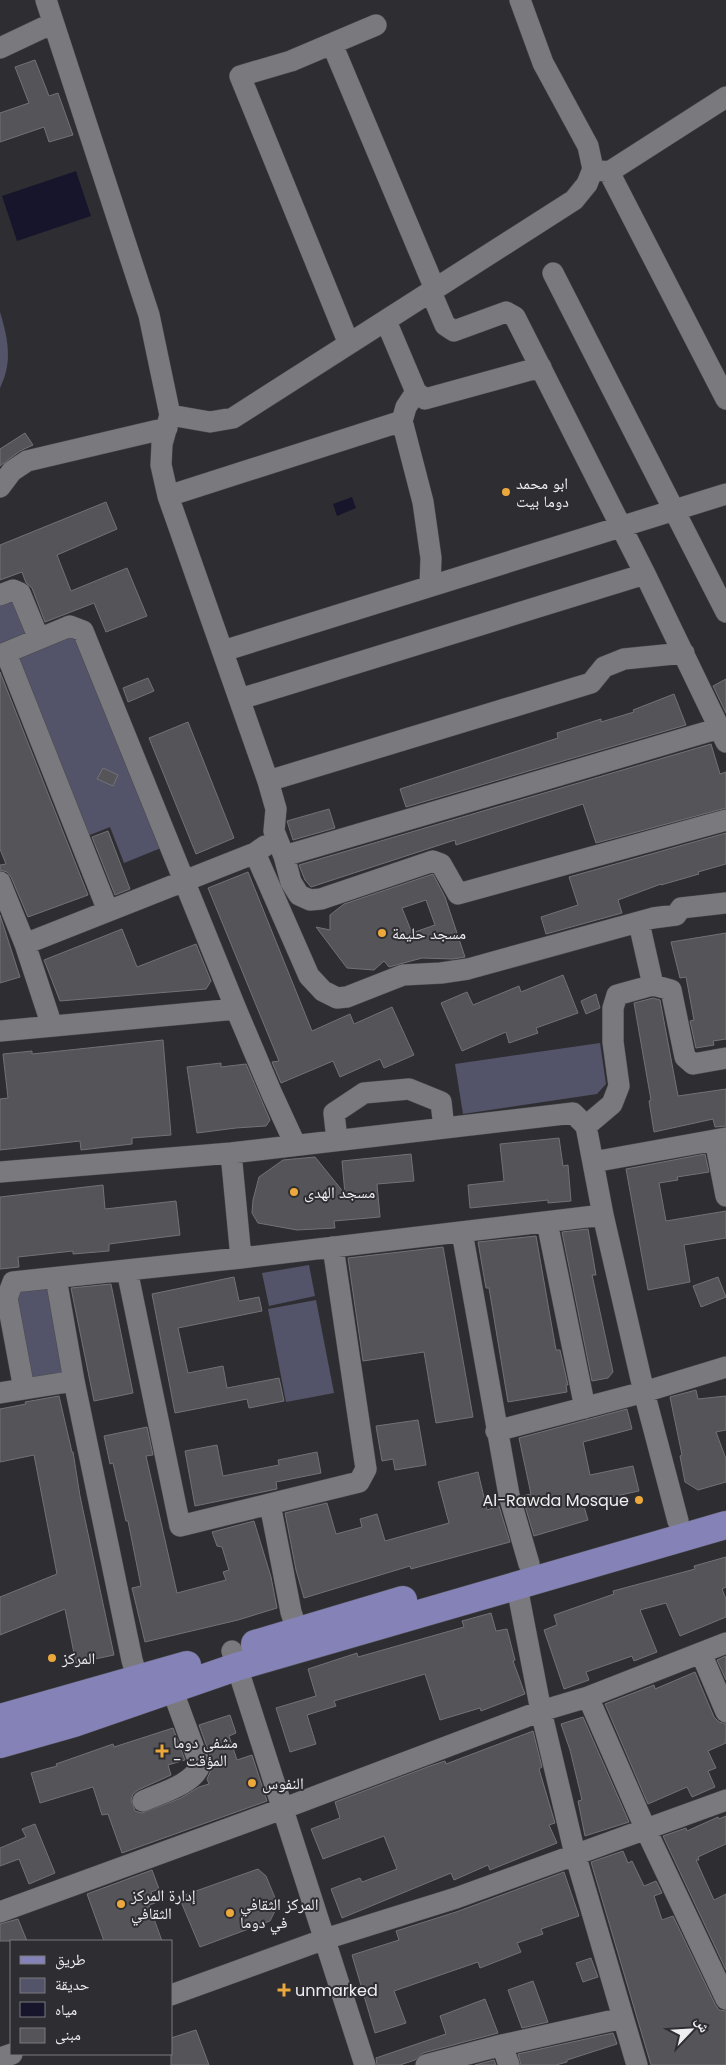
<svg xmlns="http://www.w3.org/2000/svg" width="726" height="2065" font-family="Poppins,'Noto Naskh Arabic',sans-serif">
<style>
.green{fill:#535369}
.water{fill:#17152c}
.building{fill:#555559;stroke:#727276;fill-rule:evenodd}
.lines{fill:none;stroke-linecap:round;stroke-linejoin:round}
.minor-casing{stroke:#4a4b4e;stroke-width:22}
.major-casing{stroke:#4a4b4e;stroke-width:29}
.minor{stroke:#7a7a7e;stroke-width:21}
.major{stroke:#8582b7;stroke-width:28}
.poi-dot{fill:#eda83b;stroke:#2e2e32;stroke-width:2}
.labels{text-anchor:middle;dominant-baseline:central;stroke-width:4;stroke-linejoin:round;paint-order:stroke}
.poi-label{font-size:16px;fill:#efeff2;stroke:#2e2e32;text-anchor:start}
</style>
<rect width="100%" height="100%" fill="#2e2e32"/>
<!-- green -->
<path class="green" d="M0,312c8,27 13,49 0,76z
M15,596l16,38 -31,13v-45z
M75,632l86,216 -37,15 -14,-36 -25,10 -72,-180z
M600,1043l6,41 -9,10 -134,20 -8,-50z
M309,1265l6,31 -46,10 -7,-33z
M48,1283l17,89 -36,7 -15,-87z
M316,1300l18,93 -48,9 -18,-93z"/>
<!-- water -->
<path class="water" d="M76,171l15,45 -74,25 -15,-45z
M352,497l4,11 -19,8 -4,-12z"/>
<!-- building -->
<path class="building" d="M35,60l14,36 9,-3 15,42 -24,7 -5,-15 -44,15v-29l29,-10 -14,-36z
M25,433l8,12 -13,6 -20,15v-17z
M106,502l11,27 -60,26 14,36 56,-23 20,48 -41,16 -12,-29 -49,19 -13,-34 -6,-5 -4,-11 -22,8v-35z
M0,672l88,223 -60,22 -17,-40 -4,-5 -7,-2v-5l6,-1 -6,-15z
M148,678l6,13 -26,11 -5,-14z
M726,679v34l-13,-27z
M674,694l12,31 -280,82 -6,-18 158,-51 -1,-5 44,-14v3l33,-10 -1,-2z
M188,722l46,116 -38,16 -47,-116z
M711,744l9,30 6,-2v36l-130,35 -13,-39 -127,41 -1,-5 -144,47 -6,-7 -6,-15z
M103,768l15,7 -5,11 -16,-7z
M329,809l6,19 -42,12 -6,-19z
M108,831l22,58 -15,6 -23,-58z
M726,833v31l-28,8 1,2 -38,11v-1l-43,16 4,13 -76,21 -5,-17 37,-12 -9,-28z
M248,872l64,159 38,-17 4,10 38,-17 22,48 -30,13 -4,-9 -40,18 -7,-16 -52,22 -9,-21 7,-1 -71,-173z
M433,874l12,23 20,60 -12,2 -31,-1 -33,9 -5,-6 -10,9 -27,-2 -31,-41 14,3v-15l14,-11zM426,900l9,25 -23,8 -10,-25z
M0,915l20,62 -20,6z
M122,929l15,38 59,-23 15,37 -5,8 -146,12 -16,-41z
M726,933v106l-13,2 1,4 -18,3 -6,-27 4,-1 -8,-43 -6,1 -9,-36z
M563,975l15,38 -42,15 2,5 -29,10 -3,-11 -44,19 -21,-48 26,-11 6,13 46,-19 2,6z
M596,994l4,14 -14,6 -5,-13z
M653,998l7,2 18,96 48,-7v37l-11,1 -2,-8 -59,13 -5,-31 2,-1 -17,-97z
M163,1040l8,95 -39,3v6l-51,6 -1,-9 -80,9v-51l8,-1 -5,-44 29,-3v3z
M221,1063v4l25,-3 24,56 -4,6 -30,2 -39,5 -10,-66z
M559,1138l4,28 5,-1 3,36 -23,2v-3l-78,8 -2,-23 36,-4 -4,-37z
M411,1154l3,27 -37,3 3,33 -46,4 1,7 -38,2 -39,-7 -6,-10 1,-13 6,-23 24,-17 32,-3 30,37 -3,-33z
M705,1154l4,18 -32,5 1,3 -19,3 7,38 60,-10v27l-42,7 6,37 -42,8 -22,-121z
M103,1185l2,24 71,-8 4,34 -71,9v7l-36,3v-3l-55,6 1,10 -19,2v-72z
M588,1229l8,46h-4l21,97 -5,6 -16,3 -30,-149z
M536,1236l20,114h4l8,35h-2l1,7 -59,10 -19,-114h-3l-8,-46z
M443,1247l30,170 -37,6 -12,-71 -61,9 -15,-103z
M234,1277l5,24 20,-4 3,14 -84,17 10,45 35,-7 4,22 52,-10 5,23 -35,7 -2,-9 -72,14 -23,-119z
M718,1277l8,20 -25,10 -8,-21z
M111,1284l22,109 -39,8 -23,-113z
M696,1390l2,9 28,-3v34l-10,2 10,27v23l-28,8 -13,-8 -5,-26 2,-1 -12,-58z
M59,1396l13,56h1l7,44 34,159 -38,8 -11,-54 -65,26v-38l57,-23 -23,-119 -34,7v-53l26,-5 -1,-2z
M627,1409l5,20 -49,13 7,33 43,-9 6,25 -56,12 5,17 -54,16 -12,-40 9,-2 -12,-56z
M418,1420l8,45 -31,5 -2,-11 -11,2 -6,-35z
M147,1427l6,28 -7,1 31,137 49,-13 -3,-8 6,-2 -7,-23 -5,-1 -5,-14 42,-11 17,56 6,31 -39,12 -93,22 -13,-54 9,-2 -13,-65h-2l-13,-58 -3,1 -6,-28z
M217,1445l6,31 56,-11 -1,-5 39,-8 4,21 -45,9 1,7 -82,17 -10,-55z
M478,1472l9,38 12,-4 11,36 -99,27 -1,-3 -106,32 -8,-28 -11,-57 42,-10 9,31 26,-7 -2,-8 17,-5 8,27 64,-18 -11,-41z
M726,1557v30l-4,2 4,10v18l-46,19 -14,-33 -26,7 17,42 -23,9 -2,-5 -46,16 3,8 -25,9 -20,-59 13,-5 -3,-10 60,-21 -1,-3 82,-22 -1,-3z
M491,1613l5,18 11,-2 8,31 -2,1 12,33 -44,17 -1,-3 -40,12 -15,-46 -91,27 2,5 -29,9 9,29 -26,8 -14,-44 40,-12 -8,-27 49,-16 1,4 106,-30 -2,-6z
M726,1656v24l-9,-20z
M695,1672l19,45 5,5 7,2v19l-18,8 8,17 -8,3 7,16 -23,10 -5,-10 -39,17 -43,-100 49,-19 1,4z
M230,1715l6,18 -7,3 8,24 15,-5 15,46 -145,52 -14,-39 -6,1 -9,-28 -53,16 -9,-30 26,-7 -1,-2 57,-20 1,3 59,-19 12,32 -17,5 3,10 -33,15 -5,4 -2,6 4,11 7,2 39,-15 18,-11 10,-3 -2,-5 4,-9 1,-9 -13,-36z
M583,1717l46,105 -44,14 -7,-35 4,-1 -12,-50 -9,-26z
M533,1731l9,36 -3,2 16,54 -6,2 8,18 -67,27 -2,-5 -34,15 -3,-7 -109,45 -11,-29 29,-11 2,4 35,-13 -13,-33 -61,23 -12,-30 29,-11 -5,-16 95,-36 15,-5 1,3z
M726,1816v28l-28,13 1,3h-3l18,40 12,-6v76l-63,-134 23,-8 1,3 31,-14 1,2z
M35,1824l20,49 -26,11 -10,-25 -19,7v-18l26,-11 -4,-8z
M623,1851l5,12 4,-2 12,25 12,-5 6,12 -8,3 8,24 11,-4 42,88 4,6 7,1v54h-75l-60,-203z
M258,1869l8,7 12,29 -8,16 -70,26 -21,-50z
M152,1870l7,19 -8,3 4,11 -6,2 13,36h-58l-17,-47z
M564,1872l15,44 -38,13 2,5 -26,9 4,9 -41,16 -2,-6 -84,29 12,32 -31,10 -23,-78 47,-15 -3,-9 60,-19z
M18,1919l9,22h-27v-17z
M591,1958l7,19 -15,5 -7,-19z
M533,1981l15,41 -26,6 -14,-38z
M485,1999l13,34 -75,20 -8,7 -15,5h-23l-1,-7 70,-24 -6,-18z
M196,2030l13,35h-38v-27z
M613,2033l4,11 -50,16v2l-11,3h-35l-3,-11z
M494,2060l2,5h-21z"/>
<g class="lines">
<!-- minor casing -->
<g class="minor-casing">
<path id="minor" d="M46,0l103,315 21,100 -8,29 -1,21 7,31 100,285 8,28 -2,22 10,25 7,26 8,13 11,5 11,-1 112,-38 8,3 17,30 268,-74
M520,0l23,63 45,83 5,23 16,3 117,-75
M332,44l103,245
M0,48l53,-25
M609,172l117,227
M553,273l173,339
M431,292l14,33 9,6 52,-19 9,5 130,257 81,168
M386,321l30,71 9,7 116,-32
M349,344l-109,-268 51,-15 85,-36
M416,392l-10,15 -4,14 21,81 8,56 -1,28
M170,415l40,7 23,-4 341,-218 13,-16 6,-15
M0,487l12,-16 15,-10 140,-33
M168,496l234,-75
M0,595l13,-5 7,3 19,46
M223,651l503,-157
M6,653l102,258
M0,655l70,-29 13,5 153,378 36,85 23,50
M240,699l405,-125
M268,781l323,-98 13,-16 20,-8 60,-6
M255,853l54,123 14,15 14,7 10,-1 56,-22 38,-2 27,-4 185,-51 23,-3 5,-7 45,-5
M284,856l436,-128
M0,882l25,62 27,82
M639,923l14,62
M25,944l230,-91 10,-7
M0,1031l236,-22
M586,1126l26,-22 7,-18 -6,-44v-34l4,-13 36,-10 18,5 14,67 8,7 33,-6
M337,1140l-3,-27 30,-20 45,-4 32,13 3,26
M715,1140l11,56
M231,1153l10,105
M593,1162l133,-24
M0,1172l231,-19 342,-40 13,13 17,89 41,177 34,129
M547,1222l38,186
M462,1232l47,263 20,69
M127,1270l53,256 179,-44 7,-13 -33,-222
M56,1278l18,103 58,279 6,20
M24,1389l-17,-91 6,-16 228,-24 362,-43
M0,1393l74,-12
M496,1431l148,-39 82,-25
M270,1504l21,108 6,18
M517,1587l24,124 34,143 62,211
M232,1651l133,414
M701,1653l25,59
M588,1697l58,133 80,169
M143,1801c18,-8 51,-17 57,-36l-28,-76
M0,1912l282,-103 259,-98 47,-14 138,-54
M171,1995l154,-56 131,-41 270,-98
M502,2045l7,20
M0,2058l12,-4
M426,2065l76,-20 121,-27"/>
</g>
<!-- major casing -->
<g class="major-casing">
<path id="major" d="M255,1644l148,-44
M0,1718l187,-53
M0,1744l74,-21 162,-56 490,-142"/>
</g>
<!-- minor -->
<use href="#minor" class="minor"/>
<!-- major -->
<use href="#major" class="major"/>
</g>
<!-- markers -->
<g class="poi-dot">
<circle cx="506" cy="492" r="5"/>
<circle cx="382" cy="933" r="5"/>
<circle cx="294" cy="1192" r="5"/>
<circle cx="639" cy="1500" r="5"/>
<circle cx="52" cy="1658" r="5"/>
<path d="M159.5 1743.5h5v5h5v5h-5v5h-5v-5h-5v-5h5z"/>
<circle cx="252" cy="1783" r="5"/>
<circle cx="121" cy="1904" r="5"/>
<circle cx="230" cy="1913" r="5"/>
<path d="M281.5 1982.5h5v5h5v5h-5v5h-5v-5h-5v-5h5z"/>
</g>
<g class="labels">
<!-- poi labels -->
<g class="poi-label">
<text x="516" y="483">ابو محمد<tspan x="516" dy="18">دوما بيت</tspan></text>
<text x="392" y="933">مسجد حليمة</text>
<text x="304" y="1192">مسجد الهدى</text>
<text x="629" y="1500" text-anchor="end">Al-Rawda Mosque</text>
<text x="62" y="1658">المركز</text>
<text x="173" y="1742">مشفى دوما<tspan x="173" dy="18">- المؤقت</tspan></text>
<text x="262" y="1783">النفوس</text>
<text x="131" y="1895">إدارة المركز<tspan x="131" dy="18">الثقافي</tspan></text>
<text x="240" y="1904">المركز الثقافي<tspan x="240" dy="18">في دوما</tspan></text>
<text x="295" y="1990">unmarked</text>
</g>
</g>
<!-- legend -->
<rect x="10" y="1940" width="162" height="115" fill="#2e2e32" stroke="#7b7b7f"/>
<rect x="20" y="1956" width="25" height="8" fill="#8582b7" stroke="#7b7b7f"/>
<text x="55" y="1965" font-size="15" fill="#efeff2">طريق</text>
<rect x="20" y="1978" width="25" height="15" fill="#535369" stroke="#7b7b7f"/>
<text x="55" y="1990" font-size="15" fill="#efeff2">حديقة</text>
<rect x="20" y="2002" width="25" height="15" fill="#17152c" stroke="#7b7b7f"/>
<text x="55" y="2015" font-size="15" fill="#efeff2">مياه</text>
<rect x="20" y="2028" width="25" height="15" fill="#555559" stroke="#7b7b7f"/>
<text x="55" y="2040" font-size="15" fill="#efeff2">مبنى</text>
<!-- north arrow -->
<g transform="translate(691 2030) rotate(65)" stroke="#2e2e32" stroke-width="4" paint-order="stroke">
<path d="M0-4L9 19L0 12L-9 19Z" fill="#efeff2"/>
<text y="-8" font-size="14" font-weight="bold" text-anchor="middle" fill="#efeff2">ش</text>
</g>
</svg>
